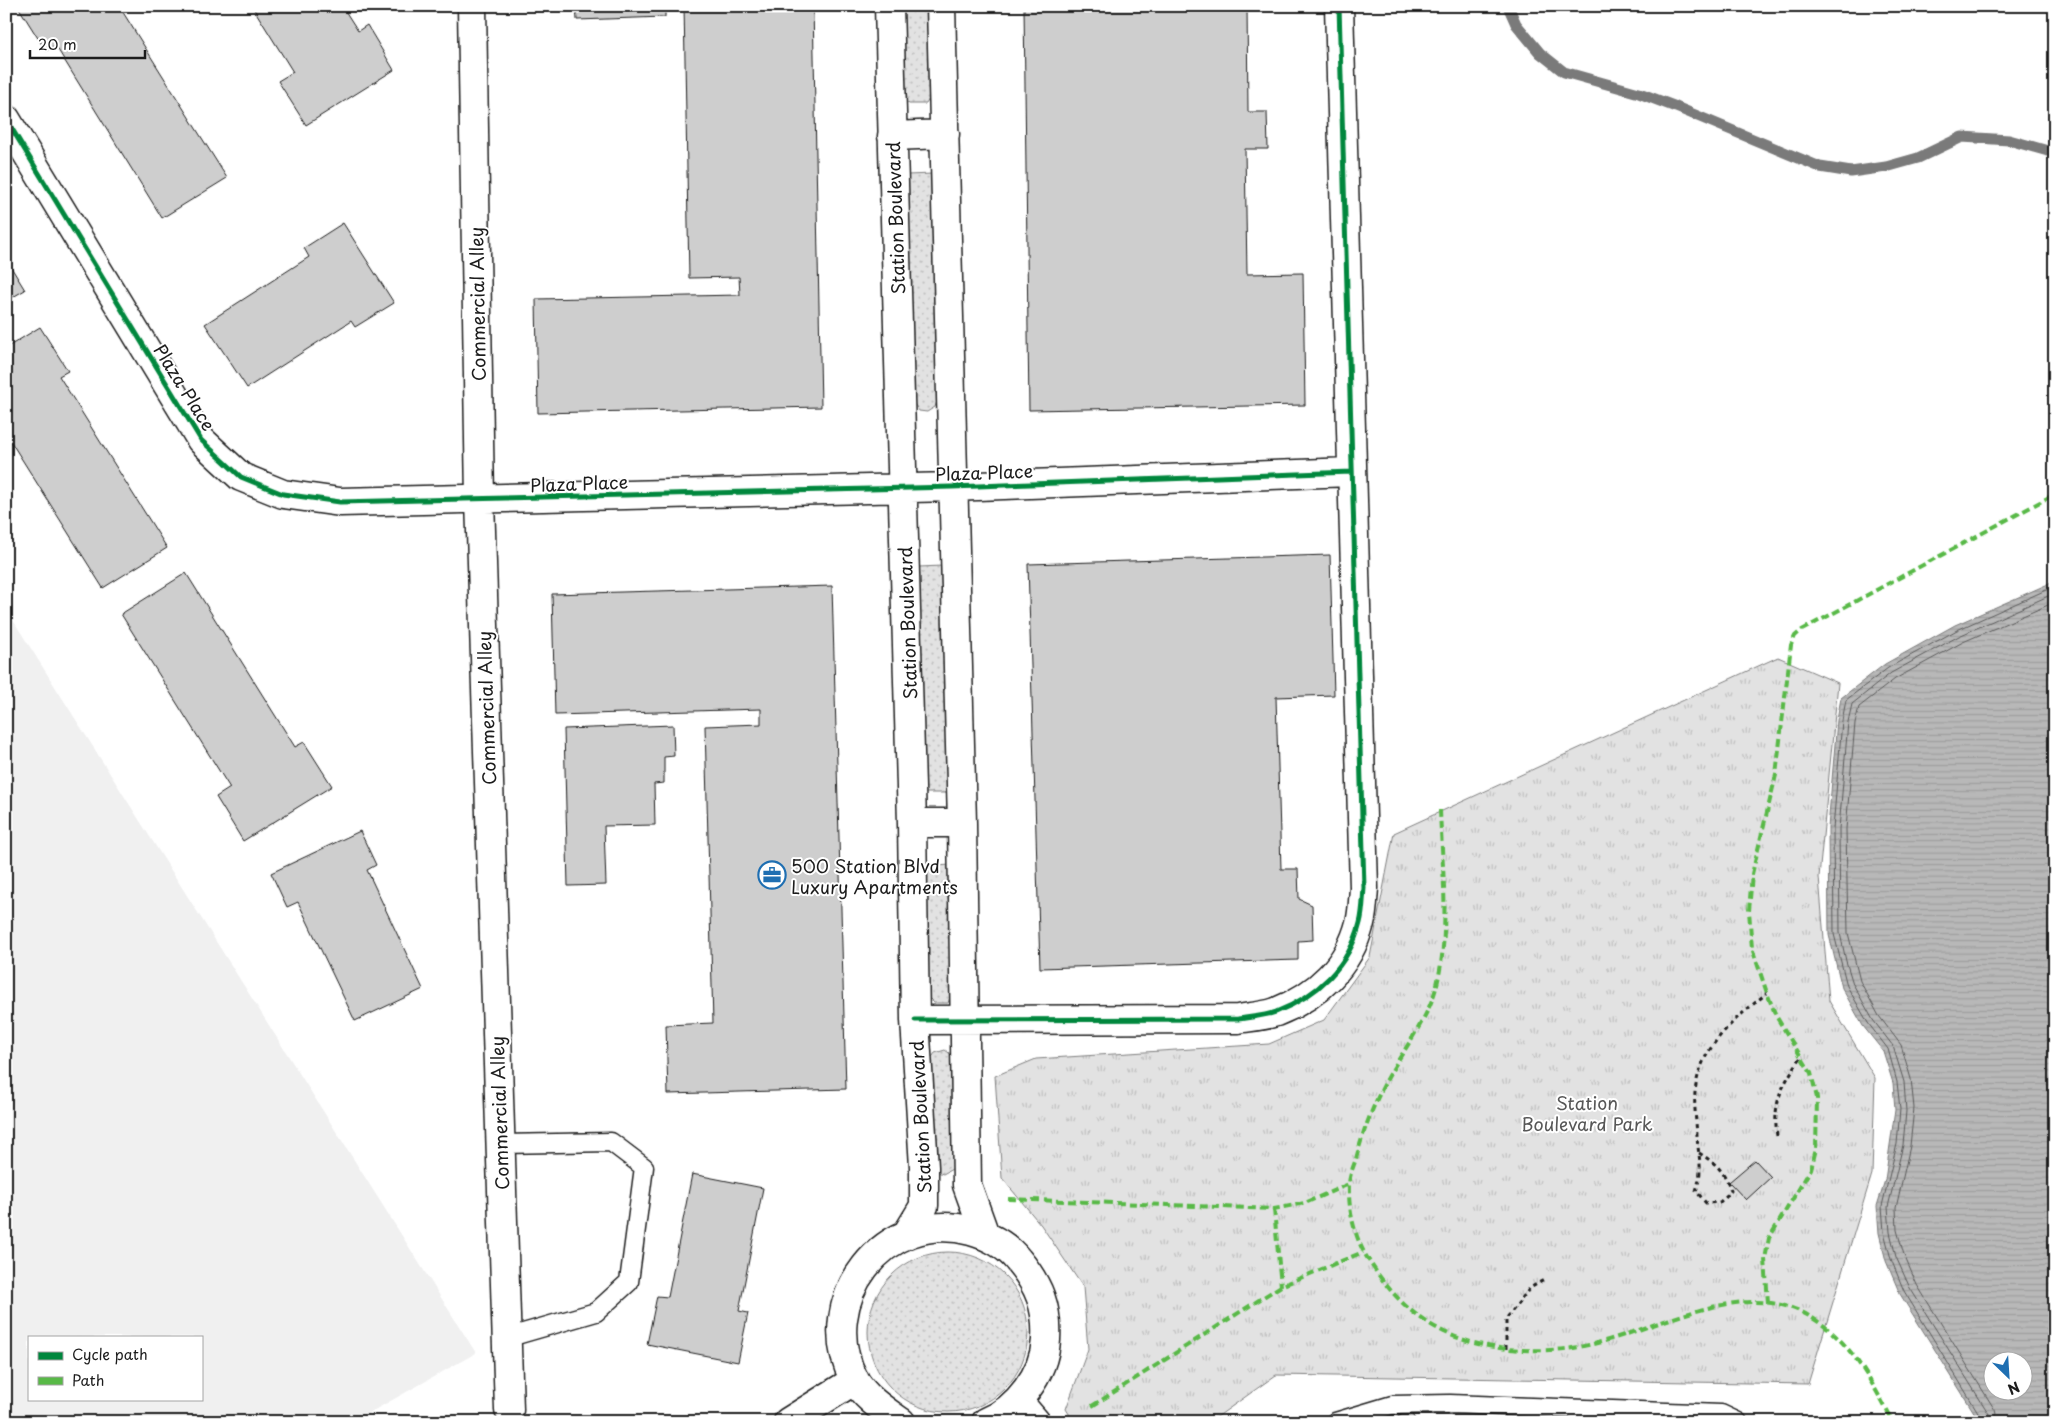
<svg xmlns="http://www.w3.org/2000/svg" width="2061" height="1428" font-family="'Playpen Sans',sans-serif">
<style>
.built{fill:#f0f0f0;fill-rule:evenodd}
.grass{fill:url(#grass-dots);stroke:#7f7f7f}
.park{fill:url(#park-tufts);stroke:#7f7f7f}
.water{fill:url(#water-rules);stroke:#7a7a7a;fill-rule:evenodd}
.lines{fill:none;stroke-linecap:round;stroke-linejoin:round}
.shore{stroke:#5a5a5a;stroke-width:1}
.stream{stroke:#7a7a7a;stroke-width:11}
.building{fill:#cecece;stroke:#1c1c1c}
.lane-casing{stroke:#1c1c1c;stroke-width:21}
.street-casing{stroke:#1c1c1c;stroke-width:31}
.path{stroke:#1c1c1c;stroke-width:3;stroke-dasharray:4 4;stroke-linecap:butt}
.lane{stroke:#fff;stroke-width:18}
.street{stroke:#fff;stroke-width:28}
.quiet{stroke:#58b947;stroke-width:4;stroke-dasharray:8 4;stroke-linecap:butt}
.cycleway-casing{stroke:#fff;stroke-width:8}
.cycleway{stroke:#00873e;stroke-width:5}
.labels{text-anchor:middle;dominant-baseline:central;stroke-width:4;stroke-linejoin:round;paint-order:stroke}
.street-label{font-size:18px;fill:#1c1c1c;stroke:#fff}
.poi-label{font-size:18px;fill:#1c1c1c;stroke:#fff;text-anchor:start}
.park-label{font-size:18px;fill:#575757;stroke:#fff}
</style>
<defs>
<pattern id="grass-dots" width="8" height="8" patternUnits="userSpaceOnUse" patternTransform="scale(1.25)"><rect width="8" height="8" fill="#e2e2e2"/><path d="M2 2h.1M6 6h.1" fill="none" stroke="#c1c1c1" stroke-width="1.8" stroke-linecap="round"/></pattern>
<pattern id="park-tufts" width="24" height="20" patternUnits="userSpaceOnUse" patternTransform="scale(1.25)"><rect width="24" height="20" fill="#e2e2e2"/><path d="M3 7l-1-3M5 7V3M7 7l1-3M15 17l-1-3M17 17v-4M19 17l1-3" fill="none" stroke="#c1c1c1"/></pattern>
<pattern id="water-rules" width="6" height="5" patternUnits="userSpaceOnUse" patternTransform="scale(1.25)"><rect width="6" height="5" fill="#b8b8b8"/><path d="M0 2.5h6" fill="none" stroke="#9e9e9e"/></pattern>
</defs>
<rect width="100%" height="100%" fill="#fff"/>
<filter id="ink" filterUnits="userSpaceOnUse"><feTurbulence type="fractalNoise" baseFrequency=".02" numOctaves="2"/><feDisplacementMap in="SourceGraphic" scale="10" xChannelSelector="R" yChannelSelector="G"/><feConvolveMatrix kernelMatrix="1 2 1 2 8 2 1 2 1" color-interpolation-filters="sRGB"/></filter>
<g filter="url(#ink)">
<!-- built -->
<path class="built" d="M6,609l470,744 -123,69h-347zM29,1337h172v62h-172z"/>
<!-- grass -->
<path class="grass" d="M903,6h25l2,91 -4,7h-17l-5,-4z
M933,174l5,224 -3,9 -8,5 -8,-1 -6,-9 -6,-227z
M942,566l5,227h-24l-4,-226z
M950,865l1,129 -3,9h-14l-6,-6 -4,-130z
M945,1050l7,5 2,113 -11,6 -8,-3 -5,-111 5,-7z
M868 1332a80 80 0 1 1 160 0a80 80 0 1 1-160 0Z"/>
<!-- park -->
<path class="park" d="M1778,657l60,26 -19,194 10,124 46,77 -3,96 -64,210 -532,-9 -66,47h-136l-8,-13 22,-60 -5,-62 -42,-62 -39,-47 -7,-102 41,-17 233,-15 55,-24 46,-63 24,-124z"/>
<!-- water -->
<path class="water" d="M2055,581v841h-75l-80,-128 -14,-33 -7,-28 -2,-27 8,-26 10,-70 -2,-27 -10,-32 -20,-25 -21,-38 -13,-53 -1,-107 9,-108 4,-22 44,-34 70,-39zM1994,1360h30v30h-30z"/>
<g class="lines">
<!-- shore -->
<path class="shore" d="M1984,1422l-80,-131 -13,-32 -7,-27 -2,-26 15,-62 3,-35 -3,-27 -9,-33 -20,-26 -21,-37 -13,-52 -1,-105 9,-108 4,-21 42,-32 69,-38 98,-44
M1991,1422l-2,-8 -79,-126 -14,-31 -6,-25 -2,-25 15,-62 3,-34 -2,-29 -11,-36 -20,-26 -20,-36 -7,-23 -6,-28 -1,-104 9,-107 4,-18 39,-31 68,-37 96,-43
M1998,1422l-3,-12 -78,-125 -13,-30 -7,-25 -1,-22 14,-62 4,-38 -3,-29 -10,-34 -22,-29 -19,-35 -12,-48 -2,-104 9,-106 4,-16 36,-28 68,-37 92,-40"/>
<!-- stream -->
<path class="stream" d="M1508,6l8,18 24,29 24,19 75,21 37,14 144,60 31,5 35,-5 32,-9 44,-21 47,3 46,13"/>
</g>
<!-- building -->
<path class="building" d="M21,6h98l108,172 -65,40 -107,-173 -9,6 -27,-43z
M252,6h90l16,25 9,-6 27,45 -88,55 -28,-44 15,-9z
M576,6h89v11l-88,3z
M684,6h129l8,401 -283,6 -2,-114 204,-4 -1,-18 -50,1z
M1024,6h223l1,106h19l1,37h-23l2,125 56,-1 2,132 -276,5z
M343,223l51,80 -39,24 -4,-6 -104,67 -42,-64 104,-67 -5,-9z
M6,259l19,31 -19,11z
M40,327l28,44 -9,5 108,172 -64,40 -97,-154v-86z
M1330,555l4,140 -58,2 5,172h17l1,30 13,6 1,35 -15,1v19l-258,8 -12,-404z
M186,573l109,174 9,-5 28,44 -89,55 -27,-44 14,-9 -109,-174z
M832,586l14,503 -178,5 -2,-69 47,-2 -8,-297 56,-2v-15l-206,6 -3,-121z
M673,725l1,31 -10,1v26l-10,1 1,41 -51,1 2,59 -38,1 -4,-157z
M360,831l16,34 -9,5 56,119 -68,32 -57,-119 -11,5 -16,-34z
M1755,1160l16,17 -25,23 -17,-18z
M692,1174l71,14 -24,123 9,2 -10,49 -91,-18 10,-48 11,1z
M1409,1410l8,12h-27z"/>
<g class="lines">
<!-- lane casing -->
<g class="lane-casing">
<path id="lane" d="M501,1144l110,-2 33,25 -15,115 -33,30 -90,26
M1335,1422l57,-17 58,-1 271,10 17,8"/>
</g>
<!-- street casing -->
<g class="street-casing">
<path id="street" d="M472,6l8,494 29,910
M889,6l23,817 3,197 9,147v39l-17,28
M941,6l21,817 5,362 18,50
M6,119l195,321 40,37 42,17 57,8 612,-15 399,-15
M892,136l53,-2
M912,823h50
M915,1020l323,-1c12,-2 27,-3 38,-7 41,-16 73,-46 84,-89 3,-11 3,-24 4,-35l-25,-882
M1018,1401l18,21
M788,1422l67,-42
M901,1422c-17,-12 -36,-24 -47,-43 -41,-78 31,-172 117,-148 18,5 36,15 47,29 21,25 30,48 28,80 -2,34 -29,70 -60,82"/>
</g>
<!-- path -->
<path class="path" d="M1777,1136c-5,-36 6,-51 24,-79
M1699,1153c18,11 26,19 32,38l-11,11 -14,1 -10,-12c8,-25 2,-33 1,-56 -1,-16 -4,-35 -1,-50 7,-41 40,-67 71,-92
M1506,1349v-30l24,-31 14,-8"/>
<!-- lane -->
<use href="#lane" class="lane"/>
<!-- street -->
<use href="#street" class="street"/>
<!-- quiet -->
<path class="quiet" d="M1440,810c2,56 10,115 -2,170 -7,34 -30,63 -47,92 -16,28 -27,56 -35,87 -3,8 -7,18 -7,26 -1,25 6,54 19,74 37,60 83,87 153,91 26,1 50,0 76,-7 64,-16 148,-65 212,-27 42,24 62,65 84,106
M1008,1199l266,10 31,-6 44,-19
M1274,1209l7,77
M1768,1303l-3,-44 4,-21 42,-69 5,-20 1,-51 -6,-25 -35,-57 -9,-23 -15,-45 -3,-37 3,-37 24,-99 15,-130 4,-9 7,-6 253,-136
M1092,1406l189,-120 82,-34"/>
<!-- cycleway casing -->
<g class="cycleway-casing">
<path id="cycleway" d="M6,119l195,321 40,37 42,17 57,8 612,-15 399,-15
M915,1020l323,-1c12,-2 27,-3 38,-7 41,-16 73,-46 84,-89 3,-11 3,-24 4,-35l-25,-882"/>
</g>
<!-- cycleway -->
<use href="#cycleway" class="cycleway"/>
</g>
</g>
<!-- icons -->
<defs>
<g id="office-ring" transform="scale(1.4375)"><circle r="9.5" fill="#fff" stroke="#1f6fb2" stroke-width="1.5"/><path d="M-6-3h4V-5.5h4V-3h4V5H-6ZM-1-4.5V-3h2v-1.5ZM-6 0V1H6V0Z" fill="#1f6fb2"/></g>
</defs>
<g fill-rule="evenodd">
<use href="#office-ring" x="772" y="875"/>
</g>
<g class="labels">
<!-- street labels -->
<g class="street-label">
<text transform="translate(895 218) rotate(-92)">Station Boulevard</text>
<text transform="translate(477 304) rotate(-91)">Commercial Alley</text>
<text transform="translate(185 387) rotate(58)">Plaza Place</text>
<text transform="translate(984 472) rotate(-2)">Plaza Place</text>
<text transform="translate(579 483) rotate(-2)">Plaza Place</text>
<text transform="translate(907 623) rotate(-92)">Station Boulevard</text>
<text transform="translate(486 708) rotate(-92)">Commercial Alley</text>
<text transform="translate(499 1113) rotate(-92)">Commercial Alley</text>
<text transform="translate(920 1117) rotate(-93)">Station Boulevard</text>
</g>
<!-- poi labels -->
<g class="poi-label">
<text x="791" y="865">500 Station Blvd<tspan x="791" dy="21">Luxury Apartments</tspan></text>
</g>
<!-- park labels -->
<g class="park-label">
<text x="1587" y="1102">Station<tspan x="1587" dy="21">Boulevard Park</tspan></text>
</g>
</g>
<!-- margin -->
<rect width="2061" height="1428" fill="none" stroke="#fff" stroke-width="25"/>
<rect x="12" y="12" width="2036" height="1403" fill="none" stroke="#1c1c1c" stroke-width="2" filter="url(#ink)"/>
<!-- legend -->
<rect x="28" y="1336" width="175" height="65" fill="#ffffff" stroke="#a4a4a4"/>
<rect x="38" y="1352" width="25" height="8" fill="#00873e" stroke="#a4a4a4"/>
<text x="72" y="1360" font-size="15" fill="#1c1c1c">Cycle path</text>
<rect x="38" y="1377" width="25" height="8" fill="#58b947" stroke="#a4a4a4"/>
<text x="72" y="1386" font-size="15" fill="#1c1c1c">Path</text>
<!-- north arrow -->
<g transform="translate(2008 1376) rotate(155)"><circle r="24" fill="#ffffff" stroke="#a4a4a4"/>
<path d="M0-4L9 19L0 12L-9 19Z" fill="#1f6fb2"/>
<text y="-8" font-size="14" font-weight="bold" text-anchor="middle" fill="#1c1c1c">N</text>
</g>
<!-- scale -->
<path d="M30 50v8h115v-8" fill="none" stroke="#1c1c1c" stroke-width="2.5"/>
<text x="38" y="50" font-size="15" fill="#1c1c1c" stroke="#ffffff" stroke-width="4" paint-order="stroke">20 m</text>
</svg>
